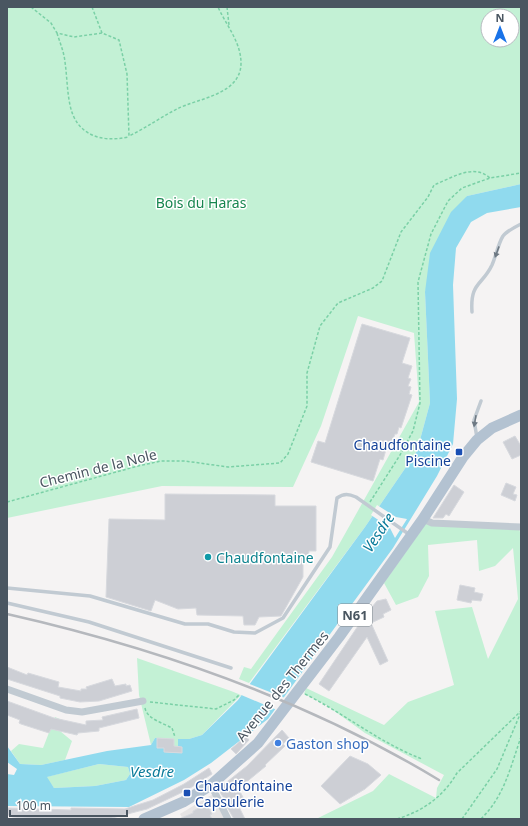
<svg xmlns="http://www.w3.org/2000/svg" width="528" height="826" font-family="'Noto Sans',sans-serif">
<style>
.education{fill:#e6e4e5}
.green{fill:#c3f1d5;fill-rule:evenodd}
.water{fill:#90daee;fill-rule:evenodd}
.pier{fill:#f5f3f3}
.building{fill:#cdcfd5;stroke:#d7d9de}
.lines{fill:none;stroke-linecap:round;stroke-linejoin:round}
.path{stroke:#7ad0a6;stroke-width:1.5;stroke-dasharray:3 2;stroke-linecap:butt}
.lane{stroke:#c1cad2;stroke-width:3.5}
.street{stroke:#c1cad2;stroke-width:7}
.primary{stroke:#b3c2d1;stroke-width:11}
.rail{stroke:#b5b8bd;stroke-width:2.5}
.oneway{fill:#6e7983}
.transit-dot{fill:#1a4fb4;stroke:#fff;stroke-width:1.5}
.culture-dot{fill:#0f9aa8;stroke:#fff;stroke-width:1.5}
.shop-dot{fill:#3f7fe0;stroke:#fff;stroke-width:1.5}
.labels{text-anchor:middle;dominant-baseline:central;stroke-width:3;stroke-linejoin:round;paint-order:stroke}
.shield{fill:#fff;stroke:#808990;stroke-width:1}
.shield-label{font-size:13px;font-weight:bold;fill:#4a5661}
.park-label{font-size:14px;fill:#17864f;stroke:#fff}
.transit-label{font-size:14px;fill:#164399;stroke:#fff;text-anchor:end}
.street-label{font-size:14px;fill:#4a5661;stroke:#fff}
.culture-label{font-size:14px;fill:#0d838f;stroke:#fff;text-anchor:start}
.shop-label{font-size:14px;fill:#366cbe;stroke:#fff;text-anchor:start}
.water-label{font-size:15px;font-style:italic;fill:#0c7c9b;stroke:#fff}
</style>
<rect width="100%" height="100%" fill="#f5f3f3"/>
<!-- education -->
<path class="education" d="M213,794l12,25h-42l-3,-5z"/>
<!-- green -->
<path class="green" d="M7,7h514v177l-54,12 -42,96 5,111 -13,48 -52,76 -116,156 -10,-4 5,-12 7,2 81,-112 87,-155 -5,-69 -56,-17 -37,110 -28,61 -131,-1 -155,32zM488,16h24v24h-24z
M427,522l92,5 2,11v281h-205l57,-28 16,-17 47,24 1,-10 7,-13 -79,-42 -39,-28 -22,-11 2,-6 78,37 24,-23 46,-17 -19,-74 37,-4 16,52 30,-60 -5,-51 -18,18 -16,5 -2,-31 -49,5 1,31 -11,21 -22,8 -12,-22z
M137,658l94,33 10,4 -39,40 -13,4h-11v8l-4,-1v-7l-19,-1 -4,7 -12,-50z
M55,717l7,3 -2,11 12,10 -7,19 -24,5 -21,-1 -9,-13 8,-7 24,4z
M99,764l29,3 2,7 -4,6 -31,6 -41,2 -8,-11z"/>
<!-- water -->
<path class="water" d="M521,184v23l-34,6 -16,9 -15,26 -3,37 4,114 -4,45 -16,32 -44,72 -125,171 -57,44 -27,17 -55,27 -122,-1v-32l7,1 3,-6 -10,-7v-16l13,18 21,1 66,-14 44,-6 4,-7h2l7,10v4l18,1v-6h-4v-8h11l13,-4 36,-35 127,-173 52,-76 13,-48 -5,-111 5,-39 21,-41 16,-16zM99,764l29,3 2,7 -4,6 -31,6 -41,2 -7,-11z"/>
<!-- pier -->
<path class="pier" d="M377,505l19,12 11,2 -12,19 -5,-10 -19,-13z
M247,683l38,15 -8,12 -38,-16z"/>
<!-- building -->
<path class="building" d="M362,324l48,14 -8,25 10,3 -4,12 3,1 -3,7 3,1 -2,7 3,1 -11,33 -2,-1 -2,7h-2l-5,13 -3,-1 -4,14 -3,-1 -7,22 -62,-19 7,-21 7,2z
M515,436l6,10v9l-9,4 -9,-17z
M506,483l10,4 -3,7 4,1 -2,6 -14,-6z
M454,485l10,7 -15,24 -3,-2 -3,4h-10z
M165,494l110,1v11h41v45h-7l-1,11 -5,2v13l-22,39 -22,1 -4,8h-11l-1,-9 -46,-1 -1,-7 -18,1 -23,-9 -4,11 -45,-14 3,-78 56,1z
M460,585l15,3 -1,4 9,2 -2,7 -9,-1 -1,3 -14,-3z
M386,599l5,11 -8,4 1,3 -13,6 17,38 -8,4 -13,-28 -38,54 -10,-7 47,-70 11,-13z
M7,667l20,8 1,-2 31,9 -1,5 23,4v-2h6l-1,-2 26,-8 3,7 11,-2v2l4,-1 2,6 -33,10 -19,1 -20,-4v-2l-53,-17z
M7,701l47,17 32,7v-4l17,-1 -1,-3 35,-8 2,9 -40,10v3l-21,2 -1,2 -26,-6 -2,4 -28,-9 -2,-1 1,-3 -13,-5z
M282,730l7,8 -6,6 2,2 -20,19 1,1 -22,18 -7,2 8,15 -7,4 7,14h-11l-7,-12 2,-1 -11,-17 29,-23z
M246,736l3,4 -13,14 -5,-5z
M157,738l17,1v7l8,1v6l-18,-1v-4h-7z
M350,756l18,8 13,11 -16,14 -25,15 -19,-18z
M209,768l3,6 -25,16 -40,19 -39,10h-71l-24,-2 -6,-2v-7l64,2v-2l54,1 9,-3 19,-6 31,-16z
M207,804l5,10 -2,1 2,4h-33l14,-6v-2z"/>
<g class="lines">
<!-- path -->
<path class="path" d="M31,7l20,16 6,10 17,4 28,-4 17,7 8,34 2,62c17,-8 32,-19 48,-27 21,-11 64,-14 64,-46 0,-21 -15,-38 -23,-56
M92,7l10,26
M227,7l2,18
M57,33c3,10 7,19 8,29 2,14 2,29 5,43 6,30 31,38 58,32
M7,502l131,-36 23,-5h24l43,6 52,-4 8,-9 19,-48v-33l13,-47 18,-23 35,-15 9,-7 19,-49 27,-35 6,-12c18,-7 39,-22 56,-7
M370,502l30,-47 13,-24 7,-28 -2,-121 13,-48 17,-33 14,-13 28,-10 31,-5
M305,694c40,20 75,49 117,65
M150,702l66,7 18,-9 5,-5
M145,708c2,11 18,15 27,20l3,9
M397,819c26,-8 46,-22 60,-46l64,-62
M462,819l35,-50 24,-57
M481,819c24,-24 29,-51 40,-82"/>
<!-- lane -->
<path class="lane" d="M472,312c-2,-30 10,-26 20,-47 4,-9 6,-21 11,-29 4,-5 12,-9 18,-12
M477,438l-3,-18 7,-19
M7,588l83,8 95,28h23l26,8 21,1 28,-15 47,-71 7,-49c7,-5 12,-4 19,-1l54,38
M7,603l82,19 142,46"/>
<!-- street -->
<path class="street" d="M423,519l9,4 89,4
M7,689l59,21 16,2 61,-11
M211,785l17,34"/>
<!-- primary -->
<path class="primary" d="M144,819l39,-17 28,-17 47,-42 81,-106 84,-118 40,-62 14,-17 15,-12 29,-13"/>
<!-- rail -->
<path class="rail" d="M7,614c150,34 300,86 432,166"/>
</g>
<!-- one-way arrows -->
<defs><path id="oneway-solid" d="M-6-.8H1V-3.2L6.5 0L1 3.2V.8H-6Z"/></defs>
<g class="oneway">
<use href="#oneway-solid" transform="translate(497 252) rotate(110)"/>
<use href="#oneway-solid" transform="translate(475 421) rotate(100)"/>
</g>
<!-- markers -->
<g class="transit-dot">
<rect x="455" y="448" width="8" height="8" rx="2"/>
<rect x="183" y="789" width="8" height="8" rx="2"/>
</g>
<circle class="culture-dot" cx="208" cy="557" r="4"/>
<circle class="shop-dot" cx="278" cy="743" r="4"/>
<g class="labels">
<!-- shield labels -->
<rect class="shield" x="338" y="604" width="34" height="22" rx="3"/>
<g class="shield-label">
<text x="355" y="615">N61</text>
</g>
<!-- park labels -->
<g class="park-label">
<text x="201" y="202">Bois du Haras</text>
</g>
<!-- transit labels -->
<g class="transit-label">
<text x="451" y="444">Chaudfontaine<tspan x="451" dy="16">Piscine</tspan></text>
<text x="195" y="785" text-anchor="start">Chaudfontaine<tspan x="195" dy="16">Capsulerie</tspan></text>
</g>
<!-- street labels -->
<g class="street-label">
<text transform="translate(98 468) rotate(-14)">Chemin de la Nole</text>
<text transform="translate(282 686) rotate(-51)">Avenue des Thermes</text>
</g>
<!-- culture labels -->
<g class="culture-label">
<text x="216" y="557">Chaudfontaine</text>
</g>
<!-- shop labels -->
<g class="shop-label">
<text x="286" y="743">Gaston shop</text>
</g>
<!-- water labels -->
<g class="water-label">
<text transform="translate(378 532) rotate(-56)">Vesdre</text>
<text x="152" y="771">Vesdre</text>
</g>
</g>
<!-- border -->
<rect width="528" height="826" fill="none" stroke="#4a5661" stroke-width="16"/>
<!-- north arrow -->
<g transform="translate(500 28)"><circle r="19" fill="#ffffff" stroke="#b7bbc0"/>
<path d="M0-3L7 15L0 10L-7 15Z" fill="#1a73e8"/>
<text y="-6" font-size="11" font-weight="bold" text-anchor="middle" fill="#4a5661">N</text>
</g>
<!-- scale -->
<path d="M10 810v6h117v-6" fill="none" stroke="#4a5661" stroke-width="2"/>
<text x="16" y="810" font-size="12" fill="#4a5661" stroke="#ffffff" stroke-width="3" paint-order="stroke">100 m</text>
</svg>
